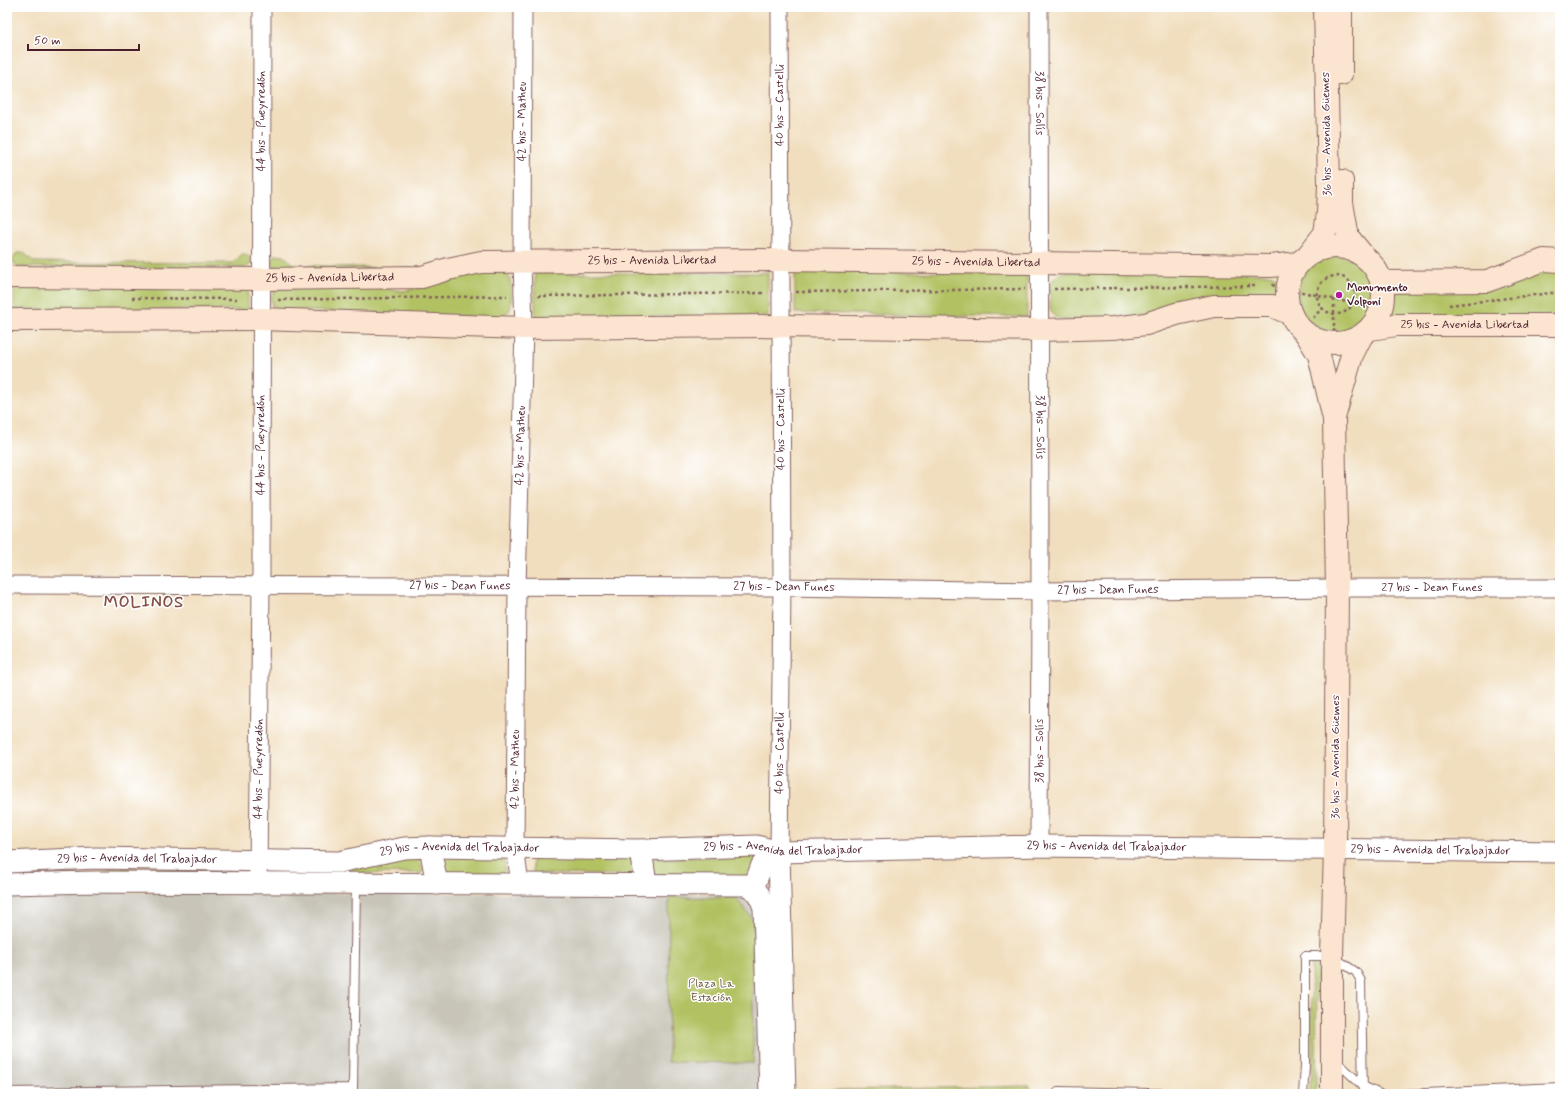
<svg xmlns="http://www.w3.org/2000/svg" width="1567" height="1101" font-family="Mynerve,sans-serif">
<style>
.industrial{fill:#c8c4b8}
.green{fill:#b2c264;stroke:#7e7048}
.lines{fill:none;stroke-linecap:round;stroke-linejoin:round}
.service-casing{stroke:#84625e;stroke-width:10}
.minor-casing{stroke:#84625e;stroke-width:19}
.tertiary-casing{stroke:#84625e;stroke-width:23}
.secondary-casing{stroke:#84625e;stroke-width:24}
.path{stroke:#84625e;stroke-width:2.5;stroke-dasharray:3 3;stroke-linecap:butt}
.service{stroke:#fff;stroke-width:8}
.minor{stroke:#fff;stroke-width:17}
.tertiary{stroke:#fff;stroke-width:21}
.secondary{stroke:#fce5d0;stroke-width:22}
.poi-dot{fill:#b5179e;stroke:#fff;stroke-width:1.5}
.labels{text-anchor:middle;dominant-baseline:central;stroke-width:3;stroke-linejoin:round;paint-order:stroke}
.street-label{font-size:12px;fill:#4a1f2b;stroke:#fff}
.poi-label{font-size:12px;font-weight:bold;fill:#4a1f2b;stroke:#fff;text-anchor:start}
.park-label{font-size:12px;fill:#6e583f;stroke:#fff}
.district-label{font-size:16px;font-weight:bold;letter-spacing:1px;fill:#865048;stroke:#fff}
</style>
<rect width="100%" height="100%" fill="#fff"/>
<filter id="ink" filterUnits="userSpaceOnUse"><feTurbulence type="fractalNoise" baseFrequency=".025" numOctaves="2"/><feDisplacementMap in="SourceGraphic" scale="8" xChannelSelector="R" yChannelSelector="G"/><feConvolveMatrix kernelMatrix="1 2 1 2 8 2 1 2 1" color-interpolation-filters="sRGB"/></filter>
<filter id="wash" filterUnits="userSpaceOnUse"><feTurbulence type="fractalNoise" baseFrequency=".012" numOctaves="4" result="noise"/><feDisplacementMap in="SourceGraphic" scale="16" xChannelSelector="R" yChannelSelector="G"/><feGaussianBlur stdDeviation="0.9" result="paint"/><feColorMatrix in="noise" values="0 0 0 0 0 0 0 0 0 0 0 0 0 0 0 0 0 1.4 0 .05"/><feComposite in="paint" operator="in"/></filter>
<g filter="url(#wash)">
<rect width="100%" height="100%" fill="#f1debe"/>
<!-- industrial -->
<path class="industrial" d="M7,892l736,2 9,7 6,10 3,183h-754z"/>
<!-- green -->
<path class="green" d="M17,253h7l10,9 199,1 9,-9h4l4,4 1,5 -2,3 -5,2 -227,-1 -5,-7z
M275,255l9,1 10,9 119,4h-132l-7,-2c-3,-5 -3,-8 1,-12z
M1298 294a38 38 0 1 1 76 0a38 38 0 1 1-76 0Z
M795,270l232,4v43l-232,-4z
M1544,271h16v45l-161,3 -8,-5 2,-15 5,-8z
M481,272c8,0 20,-2 27,3 4,3 4,29 2,34 -2,5 -7,6 -12,8l-221,-7 -5,-4 -1,-8 4,-9 100,-2 28,4 23,-5 32,-10z
M1062,272l208,2 8,4 4,7 -3,9 -6,6 -135,16 -74,4 -9,-3 -5,-8v-23l3,-7z
M535,273h233v43l-233,1z
M14,286l234,1v23l-234,-1z
M445,856l57,1 2,3 1,11 -3,3h-57l-3,-15z
M756,856l-7,21 -93,-2 -7,-13 2,-3z
M412,857c8,2 9,6 11,14l-1,2 -150,1v-4z
M536,857h94l5,14 -3,4 -96,-1 -3,-2 -1,-11z
M109,868l136,2v4l-136,-3z
M669,897l67,1 17,22v143l-85,-1z
M1311,965h6l-1,129h-8l4,-20z
M1030,1086l1,8h-234v-3z"/>
</g>
<g filter="url(#ink)">
<g class="lines">
<!-- service casing -->
<g class="service-casing">
<path id="service" d="M1336,1061l27,25 17,8
M1058,1091l136,3
M7,1092l346,-4 3,-204
M1303,1094l2,-28v-110h27l24,16 5,9 2,113
M1403,1094l157,-7"/>
</g>
<!-- minor casing -->
<g class="minor-casing">
<g id="minor">
<path id="s1" d="M1039,7l1,584 -1,255"/>
<path id="s2" d="M7,585l775,2 258,4 297,-3h223"/>
<path id="s3" d="M779,852l3,-265 -2,-580"/>
<path id="s4" d="M258,873l3,-288 1,-578"/>
<path id="s5" d="M520,884l-5,-36 2,-261 7,-259 -2,-66 1,-255"/>
</g>
</g>
<!-- tertiary casing -->
<g class="tertiary-casing">
<g id="tertiary">
<path d="M430,847l7,37"/>
<path d="M641,850l5,34"/>
<path d="M779,852l6,242"/>
<path id="s6" d="M7,862l89,-4 243,4 65,-14 26,-1 211,3 115,-4 23,6 260,-6 521,6"/>
<path d="M7,884l89,-2 650,3 7,4"/>
<path d="M770,1094l-6,-186 -5,-14 -6,-5 9,-24 17,-13"/>
</g>
</g>
<!-- secondary casing -->
<g class="secondary-casing">
<g id="secondary">
<path d="M1341,7v67"/>
<path d="M1342,181v22l6,34 14,17"/>
<circle cx="1335" cy="295" r="48"/>
<path d="M1308,255l17,-22 3,-20 1,-28 -4,-178"/>
<path id="s7" d="M7,277l255,2 160,-2 26,-8 33,-7 299,-2 491,6 28,-3"/>
<path d="M1382,282l105,-1 57,-21 16,1"/>
<path d="M7,320l254,-1 263,9 257,-2 259,4 73,-2 33,-4 30,-10 38,-8h58l19,8"/>
<path id="s8" d="M1370,329l27,-4h163"/>
<path d="M1307,335l12,20 15,64 3,169 -2,261 -3,107v138"/>
<path d="M1334,418l18,-63 9,-18"/>
</g>
</g>
<!-- path -->
<path class="path" d="M1317 295a19 19 0 1 1 38 0a19 19 0 1 1-38 0Z
M1272,285l105,24
M1054,289l201,-3
M796,292l229,-3
M538,296l227,-3
M132,298l107,1
M278,300l229,-4
M1449,305l102,-12h9
M1313,318l9,-10
M1334,344v-45"/>
<!-- service -->
<use href="#service" class="service"/>
<!-- minor -->
<use href="#minor" class="minor"/>
<!-- tertiary -->
<use href="#tertiary" class="tertiary"/>
<!-- secondary -->
<use href="#secondary" class="secondary"/>
</g>
</g>
<!-- markers -->
<circle class="poi-dot" cx="1339" cy="295" r="4"/>
<g class="labels">
<!-- street labels -->
<g class="street-label">
<text stroke="none"><textPath href="#s1" startOffset="96">38 bis - Solís</textPath></text>
<text transform="translate(780 105) rotate(-90)">40 bis - Castelli</text>
<text stroke="none"><textPath href="#s4" startOffset="752">44 bis - Pueyrredón</textPath></text>
<text stroke="none"><textPath href="#s5" startOffset="763">42 bis - Matheu</textPath></text>
<text transform="translate(1327 134) rotate(-91)">36 bis - Avenida Güemes</text>
<text stroke="none"><textPath href="#s7" startOffset="647">25 bis - Avenida Libertad</textPath></text>
<text stroke="none"><textPath href="#s7" startOffset="971">25 bis - Avenida Libertad</textPath></text>
<text stroke="none"><textPath href="#s7" startOffset="323">25 bis - Avenida Libertad</textPath></text>
<text stroke="none"><textPath href="#s8" startOffset="95">25 bis - Avenida Libertad</textPath></text>
<text stroke="none"><textPath href="#s1" startOffset="420">38 bis - Solís</textPath></text>
<text transform="translate(781 429) rotate(-90)">40 bis - Castelli</text>
<text stroke="none"><textPath href="#s4" startOffset="428">44 bis - Pueyrredón</textPath></text>
<text stroke="none"><textPath href="#s5" startOffset="439">42 bis - Matheu</textPath></text>
<text stroke="none"><textPath href="#s2" startOffset="453">27 bis - Dean Funes</textPath></text>
<text stroke="none"><textPath href="#s2" startOffset="777">27 bis - Dean Funes</textPath></text>
<text stroke="none"><textPath href="#s2" startOffset="1425">27 bis - Dean Funes</textPath></text>
<text stroke="none"><textPath href="#s2" startOffset="1101">27 bis - Dean Funes</textPath></text>
<text transform="translate(1040 751) rotate(-90)">38 bis - Solís</text>
<text stroke="none"><textPath href="#s3" startOffset="99">40 bis - Castelli</textPath></text>
<text transform="translate(1336 757) rotate(-90)">36 bis - Avenida Güemes</text>
<text stroke="none"><textPath href="#s4" startOffset="104">44 bis - Pueyrredón</textPath></text>
<text stroke="none"><textPath href="#s5" startOffset="115">42 bis - Matheu</textPath></text>
<text stroke="none"><textPath href="#s6" startOffset="1102">29 bis - Avenida del Trabajador</textPath></text>
<text stroke="none"><textPath href="#s6" startOffset="778">29 bis - Avenida del Trabajador</textPath></text>
<text stroke="none"><textPath href="#s6" startOffset="1426">29 bis - Avenida del Trabajador</textPath></text>
<text stroke="none"><textPath href="#s6" startOffset="454">29 bis - Avenida del Trabajador</textPath></text>
<text stroke="none"><textPath href="#s6" startOffset="130">29 bis - Avenida del Trabajador</textPath></text>
</g>
<!-- poi labels -->
<g class="poi-label">
<text x="1347" y="288">Monumento<tspan x="1347" dy="14">Volponi</tspan></text>
</g>
<!-- park labels -->
<g class="park-label">
<text x="711" y="984">Plaza La<tspan x="711" dy="14">Estación</tspan></text>
</g>
<!-- district labels -->
<g class="district-label">
<text x="144" y="602">MOLINOS</text>
</g>
</g>
<!-- margin -->
<rect width="1567" height="1101" fill="none" stroke="#fff" stroke-width="24"/>
<!-- scale -->
<path d="M28 44v6h111v-6" fill="none" stroke="#4a1f2b" stroke-width="2"/>
<text x="34" y="44" font-size="12" fill="#4a1f2b" stroke="#ffffff" stroke-width="3" paint-order="stroke">50 m</text>
</svg>
